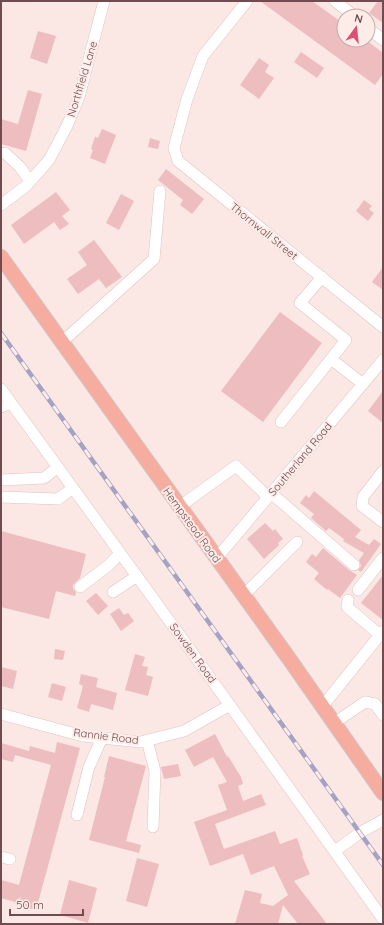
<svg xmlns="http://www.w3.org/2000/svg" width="384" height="925" font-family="Quicksand,sans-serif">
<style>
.building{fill:#eebdc0}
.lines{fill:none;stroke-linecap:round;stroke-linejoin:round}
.minor-casing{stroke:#e0c3c3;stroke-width:12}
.major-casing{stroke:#d2c5c7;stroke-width:16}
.minor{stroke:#fff;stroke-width:11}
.major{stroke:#f6ad9f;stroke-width:14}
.rail-casing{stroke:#a5a3c3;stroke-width:4.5}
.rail{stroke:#feece9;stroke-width:3;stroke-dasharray:9;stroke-linecap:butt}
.labels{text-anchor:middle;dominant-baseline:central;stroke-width:4;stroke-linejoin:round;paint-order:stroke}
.street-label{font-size:11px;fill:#714b4f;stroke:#feece9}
</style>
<rect width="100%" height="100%" fill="#fbe7e3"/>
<!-- building -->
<path class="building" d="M260,1h52l32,23v16h22l17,13v21l-8,11z
M378,1h5v22l-14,-10z
M38,31l18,5 -9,28 -17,-6z
M301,52l23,16 -7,10 -23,-16z
M259,58l10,7 -4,7 9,6 -15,21 -19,-14z
M28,90l14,4 -16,57 -25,-7v-25l17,5z
M102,129l14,6 -11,29 -15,-6 3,-8 -2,-1 4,-12 3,1z
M150,138l10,3 -2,8 -10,-2z
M166,169l38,30 -12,15 -12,-9 3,-5 -25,-20z
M56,192l14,18 -8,6 7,8 -9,6 -6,-8 -30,22 -13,-19z
M121,194l13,7 -15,29 -13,-7z
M364,200l8,6 -3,3 5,4 -6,8 -12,-10z
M94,240l28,37 -16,11 -7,-9 -21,15 -11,-15 20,-14 -9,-13z
M383,267v23l-11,-8z
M280,312l42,31 -59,79 -42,-31z
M383,391v32l-15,-12z
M314,491l47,39 -6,7 14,8 5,-6 7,5 -20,28 -3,-2 3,-4 -2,-6 5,-7 -21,-12 1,-2 -15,-11 -3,3 -15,-13 3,-4 -14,-11 6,-8 3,3z
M265,523l8,8 2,-2 8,10 -5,4 1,2 -15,14 -17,-20z
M1,531l85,23 -6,24 -7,7v3l3,5 -1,3 -19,-5 -7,28 -48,-12z
M323,548l26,22 8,5 -17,23 -12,-9 -1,1 -13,-11 5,-6 -13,-11 6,-8 4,3z
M383,575v45l-22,-17z
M96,593l12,13 -10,9 -12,-14z
M119,608l5,7 4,-2 6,8 -13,10 -11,-17z
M55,649l10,2 -2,9 -9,-1z
M135,654l10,3 -3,9 6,1 -2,8 7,2 -5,19 -23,-6z
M1,667l16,4 -4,18 -12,-3z
M81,674l17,4 -2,9 21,6 -4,17 -22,-6 -2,8 -12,-4 6,-22 -4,-2z
M52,683l14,4 -4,14 -14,-4z
M215,734l12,23 1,-1 13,21 2,7 -5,2 5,15 18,-7 5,11 -51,19 9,25 51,-18 5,13 17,-6 6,17 -1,1 8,18 -16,7 33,43h-29l-15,-19 -5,19h-43l10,-34 17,4 -2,9 13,3 15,-11 -14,-29 -23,9 -8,-21 -33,12 -16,-44 33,-12 -9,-25 9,-3 -14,-25 -19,10 -9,-17z
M57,742l23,6 -44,162 -22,-6 1,-2 -14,-4v-18l18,5 32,-120 -36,-10 -2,7 -12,-3v-16l28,8 1,-5 25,7z
M109,756l37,10 -20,75 15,4 -2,8 -50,-13 16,-63h-1z
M178,764l3,12 -17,3 -3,-12z
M137,858l22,6 -12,43 -21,-6z
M69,880l28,8 -9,35 -28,-8z"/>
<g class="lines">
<!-- minor casing -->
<g class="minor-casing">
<path id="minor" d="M247,1l-44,55 -16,43 -13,49 4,13 205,166
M335,1l19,15
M368,28l15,12
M5,153l15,14 10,14
M1,205l25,-19 23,-26 18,-34 12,-29 25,-96
M322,277l-22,26 46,37 -15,19
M62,342l92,-83 6,-68
M1,389l175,241 207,289
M1,407l10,-4
M281,422l50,-63 32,25
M383,471l-20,26 -1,9 21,16
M1,480l43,-2 14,-11
M271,493l83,72
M1,497l57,2 15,-11
M179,507l57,-41 32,31
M216,559l167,-199
M80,587l29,-22 11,-12
M358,590l25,-32
M113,592l24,-16
M243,596l54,-54
M348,600l-1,7 33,28
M322,707l61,-76
M1,714l82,22 58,6 43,-11 46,-26
M334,723l31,-21 10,2 8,11
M147,740l8,31 -2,56
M77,815l12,-48 13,-29
M335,851l26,-19 22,-12
M1,857l9,2"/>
</g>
<!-- major casing -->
<g class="major-casing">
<path id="major" d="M1,257l289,403 93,133"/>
</g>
<!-- minor -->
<use href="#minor" class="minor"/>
<!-- major -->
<use href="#major" class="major"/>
<!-- rail casing -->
<g class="rail-casing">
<path id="rail" d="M1,333l382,532"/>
</g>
<!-- rail -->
<use href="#rail" class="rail"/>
</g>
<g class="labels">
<!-- street labels -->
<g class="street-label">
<text transform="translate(82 79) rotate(-73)">Northfield Lane</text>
<text transform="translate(264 231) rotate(39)">Thornwall Street</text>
<text transform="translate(300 459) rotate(-50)">Southerland Road</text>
<text transform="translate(192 525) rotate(54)">Hempstead Road</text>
<text transform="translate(193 653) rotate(54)">Sowden Road</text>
<text transform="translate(106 736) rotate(7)">Rannie Road</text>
</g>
</g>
<!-- border -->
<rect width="384" height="925" fill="none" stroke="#714b4f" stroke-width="4"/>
<!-- north arrow -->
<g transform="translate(356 28) rotate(15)"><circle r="19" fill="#feece9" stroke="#c6acab"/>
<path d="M0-3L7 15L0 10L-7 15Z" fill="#de5072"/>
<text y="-6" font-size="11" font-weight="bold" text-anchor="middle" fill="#714b4f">N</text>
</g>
<!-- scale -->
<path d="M10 909v6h73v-6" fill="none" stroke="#714b4f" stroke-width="2"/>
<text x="16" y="909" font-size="12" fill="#714b4f" stroke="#feece9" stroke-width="3" paint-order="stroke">50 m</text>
</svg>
